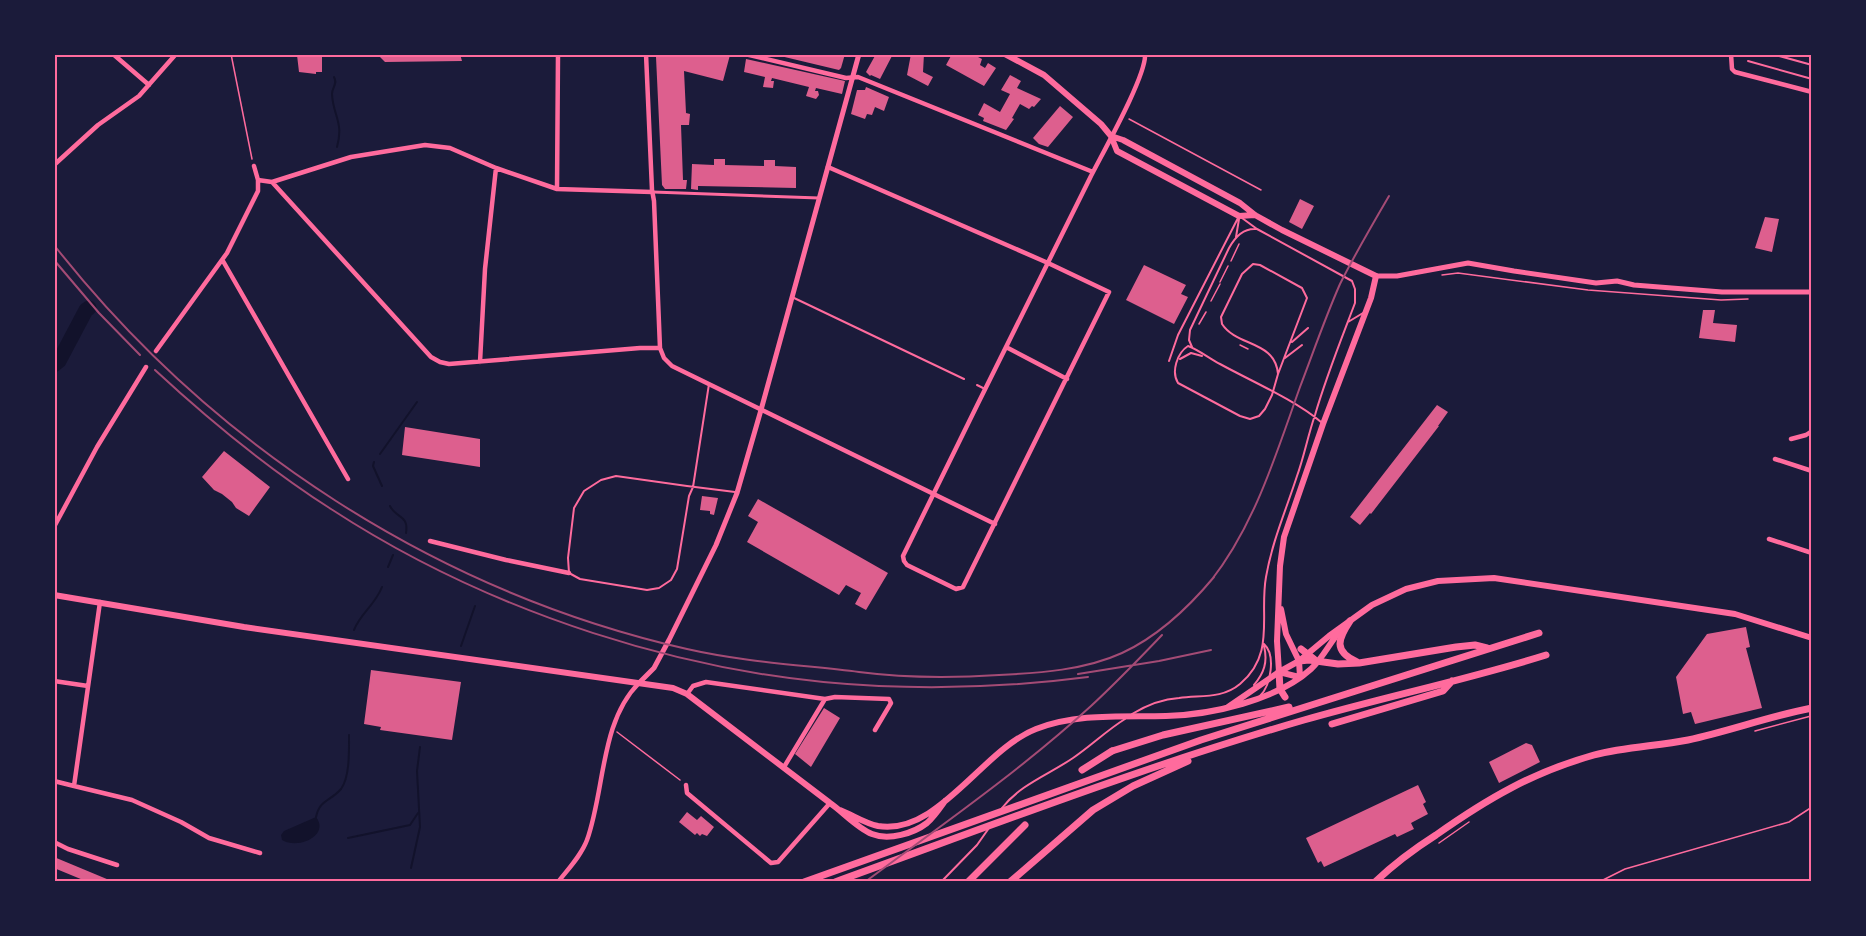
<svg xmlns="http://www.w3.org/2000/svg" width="1866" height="936" font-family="'Fira Sans',sans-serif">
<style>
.water{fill:#12122b}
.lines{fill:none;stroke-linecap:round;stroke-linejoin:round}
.stream{stroke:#12122b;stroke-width:2}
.river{stroke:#12122b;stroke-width:15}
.building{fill:#dd5f8e}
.path{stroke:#ff6b9d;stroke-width:1.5}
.service{stroke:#ff6b9d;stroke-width:2}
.pedestrian{stroke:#ff6b9d;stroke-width:3}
.minor{stroke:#ff6b9d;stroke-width:4.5}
.tertiary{stroke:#ff6b9d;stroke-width:5}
.secondary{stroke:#ff6b9d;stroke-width:6}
.primary{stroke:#ff6b9d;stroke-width:7}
.trunk{stroke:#ff6b9d;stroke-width:7}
.rail{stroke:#a44b75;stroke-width:2}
.neatline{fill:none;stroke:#ff6b9d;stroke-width:2}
</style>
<rect width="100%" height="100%" fill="#1b1b3a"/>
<!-- water -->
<path class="water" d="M316,817c14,18 -17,33 -34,23l-1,-5 3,-4z"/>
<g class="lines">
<!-- stream -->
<path class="stream" d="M334,77c4,7 -2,10 -2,17 1,22 12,28 5,53
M380,454l37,-52
M374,462l-1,4 9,20
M390,506c6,13 19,8 16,27
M388,567l5,-12
M354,630c6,-16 21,-25 28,-43
M461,646l14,-40
M316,817c4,-18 15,-16 25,-28 9,-12 8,-39 8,-54
M348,838l62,-13 8,-12
M411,868l9,-41 -3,-56 3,-24"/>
<!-- river -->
<path class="river" d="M54,365l5,-4 27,-51 3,-2"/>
</g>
<!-- building -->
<path class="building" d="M299,54h23v18h-6v2l-17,-2 -2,-17z
M377,54h83l2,7 -77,1z
M669,54l61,1 -7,26 -39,-10 2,42 4,1 -1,11h-8l2,55h4l-1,9h-21l-3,-4 -6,-128h13z
M772,54h73l-4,14 -2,2z
M876,54h17l-13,25 -9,-4 -1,1 -4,-4z
M911,54h13l-1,18 10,5 -5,9 -21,-11z
M952,54h20l10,5 -2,6 5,3 3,-5 8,5 -12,18 -38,-21z
M746,59l99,22 -3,13 -26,-6 -1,3h3l1,4 -3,4 -10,-3 3,-9 -37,-9 -1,3h3l-1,7 -10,-1 2,-10 -21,-5z
M1010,75l11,6 -4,7 24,11 -7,8 -2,-1 -3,3 -9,-5 -8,14 2,1 -8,11 -23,-9 1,-3 -6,-3 6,-12 16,9 10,-18 -9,-4z
M866,87l23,10 -5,14 -9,-4 -3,8 -5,-1 -2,5 -14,-5 6,-24h8z
M1060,106l13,11 -25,30 -9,-3 -6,-6z
M714,159h11v6l39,1v-6h11v6l21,1v21l-98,-2v4l-7,-1 1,-25 22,1z
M1300,199l14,7 -12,23 -13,-7z
M1765,217l14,2 -7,33 -17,-4z
M1144,265l42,20 -5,9 7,3 -14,27 -48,-24z
M1703,310h12l-2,13 24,2 -2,17 -36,-4z
M1437,405l11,7 -10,14h1l-68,88 -1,-1 -10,12 -10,-8z
M405,427l75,12v28l-78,-12z
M224,451l46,36 -21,29 -13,-8 -4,-6 -10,-8 -8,-4 -12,-13z
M702,496l16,2 -4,17 -4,-1v-3l-10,-1z
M758,499l130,74 -22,37 -11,-6 6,-11 -15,-8 -7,10 -92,-53 11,-20 -10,-6z
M1746,627l4,20 -4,1 16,60 -67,16 -4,-12 -8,2 -7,-37 31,-43z
M371,670l90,12 -9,58 -72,-10 1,-3 -17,-3z
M824,708l16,10 -29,49 -16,-13z
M1526,743l6,2 8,17 -41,21 -10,-21z
M1418,785l8,17 -3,2 5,10 -17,9 3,6 -17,8 -2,-3 -71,33 -3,-6 -3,2 -12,-25z
M687,812l10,8 4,-4 13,11 -7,9 -5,-2 -2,2 -3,-3 -2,2 -16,-13z
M54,857l60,25h-26l-34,-14z"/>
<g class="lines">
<!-- path -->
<path class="path" d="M231,54l21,105
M1129,119l132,71
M1231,261l8,-17
M1442,275l16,-2 130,17 133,10 27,-1
M1220,282l8,-16
M1211,301l9,-17
M1199,324l7,-12
M1240,345l8,4
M1755,731l56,-15
M617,732l63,48
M1439,843l30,-21
M1599,882l26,-13 164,-47 23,-15"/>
<!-- service -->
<path class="service" d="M1772,54l40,11
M1748,61l64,18
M1236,237l3,-18
M792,297l172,82
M1348,322l15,-9
M1292,342l16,-14
M1192,347l-3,-7 1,-10 39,-82c6,-11 14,-20 27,-19
M1285,358l17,-13
M1180,359l11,-6 11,3
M1169,361l9,-26 60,-117
M1278,374c-3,-34 -41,-27 -56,-50l-1,-7 21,-43 11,-10 7,1 42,23 5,10 -29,76 -6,21 -7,14 -6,7 -9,3 -10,-3 -62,-33c-7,-11 -1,-30 10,-37 11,4 22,13 32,18 31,17 75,36 101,58
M709,384l-16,103 -4,9 -12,73 -6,11 -12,8 -12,2 -67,-11 -11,-6 -1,-15 6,-50 10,-17 17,-11 15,-4 71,10c16,2 32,4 48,6
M977,385l8,4
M1254,685c10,-12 14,-23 10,-39
M1260,696c11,-11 16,-41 4,-52
M1132,714c15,-9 30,-15 47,-16 22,-3 43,1 61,-14 36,-30 19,-69 26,-107 6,-35 20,-67 31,-101 7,-19 11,-41 18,-61 11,-38 26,-75 40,-112v-14l-3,-8 -95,-52 -15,-11
M1002,808c19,-24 46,-33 71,-50 18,-12 34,-28 52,-39
M941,882l36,-37 12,-17"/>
<!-- pedestrian -->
<path class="pedestrian" d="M653,192l166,6"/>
<!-- minor -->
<path class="minor" d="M113,54l36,31
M646,54l6,136 2,11 6,147 4,10 8,8 323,158
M745,54l101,24 12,-1 235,95
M1731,54l1,15 3,3 77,20
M54,165l44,-40 41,-29 37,-42
M828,167l220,96 61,29 -146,295 -7,2 -49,-24 -3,-4 -1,-5c62,-126 124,-253 187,-378 12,-24 57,-103 55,-124
M258,180l14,2 159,175 9,5 9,2 191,-16h20
M272,182l79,-25 74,-12 25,3 46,20 61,21 95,3
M557,189l1,-135
M223,261l125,218
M1006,347l61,32
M156,351l71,-98 31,-62v-11l-4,-14
M480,362l5,-93 11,-101
M1791,439l15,-4 6,-4
M1775,459l37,12
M54,527l43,-80 49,-80
M1769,539l43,14
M430,541l76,19 63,13
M100,602l-26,184 58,14 49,22 28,16 51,15
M54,681l34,5
M687,694l6,-8 13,-4 119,17 10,-2 54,2 2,4 -16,27
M784,767l41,-68
M54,781l20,5
M686,785l1,8 84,70 7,-1 52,-59
M54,842l14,7 49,16
M558,882c10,-13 23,-26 29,-42 18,-50 13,-118 52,-157"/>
<!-- tertiary -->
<path class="tertiary" d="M1376,276h21l71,-13 46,8 82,12 21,-2 17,4 88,7h90
M639,683l15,-15 15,-28 47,-95 21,-52 24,-83 98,-356"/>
<!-- secondary -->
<path class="secondary" d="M1005,54l39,21 57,49 10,12 6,15 122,65 16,-1
M1111,136l12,4 117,63 15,12 27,15 94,46 -5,22 -48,126 -39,113 -4,29 -3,75 2,31
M54,595l190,32 429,61 14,6 143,109c13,9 27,25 42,31 17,7 42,-1 55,-11 7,-6 13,-15 18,-22
M1281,609l5,25 13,27 1,16
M1279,672l20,5
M1228,707l51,-35 20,-11 30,-25 43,-31 34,-16 32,-8 56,-3 241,36 77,24
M840,810c13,5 24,13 38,16 60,10 104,-76 158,-97 41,-16 86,-12 130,-13 45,-1 111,-16 145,-47 12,-11 19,-27 30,-39"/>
<!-- primary -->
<path class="primary" d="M1082,770l30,-19
M968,882l57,-57
M1375,882c19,-18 39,-33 61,-47 51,-36 97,-63 158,-80 31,-8 63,-9 94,-15 42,-9 82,-24 124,-32"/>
<!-- trunk -->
<path class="trunk" d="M1350,621c-12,18 -17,30 7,41
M1301,649l13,10
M1299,661l10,-1 29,4 21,-1 97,-16 19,-2 12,3
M1279,672l1,17 5,8
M1332,724l111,-33 9,-10
M1112,751l51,-16 126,-28
M804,882l397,-142 338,-107
M835,882c155,-56 310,-116 469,-162 80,-23 162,-40 242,-65
M1010,882l83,-72 40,-24 55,-25"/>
<!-- rail -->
<path class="rail" d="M54,245c158,201 383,347 633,404 57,13 115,16 172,23 46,6 93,6 140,3 41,-2 86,-5 123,-22 37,-17 67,-46 92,-76
M54,260l45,53 41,42
M155,370c55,51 112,98 176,139 158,103 359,169 548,177 70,3 140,0 209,-9
M1210,582c45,-57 66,-128 90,-195 13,-34 25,-69 40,-103 15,-30 32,-59 49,-88
M1078,674l81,-13 52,-11
M865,882c77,-57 156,-112 226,-176 25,-23 48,-47 71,-71"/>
</g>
<!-- border -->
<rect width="1866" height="936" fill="none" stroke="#1b1b3a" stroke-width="111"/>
<rect x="56" y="56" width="1754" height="824" class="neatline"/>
</svg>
